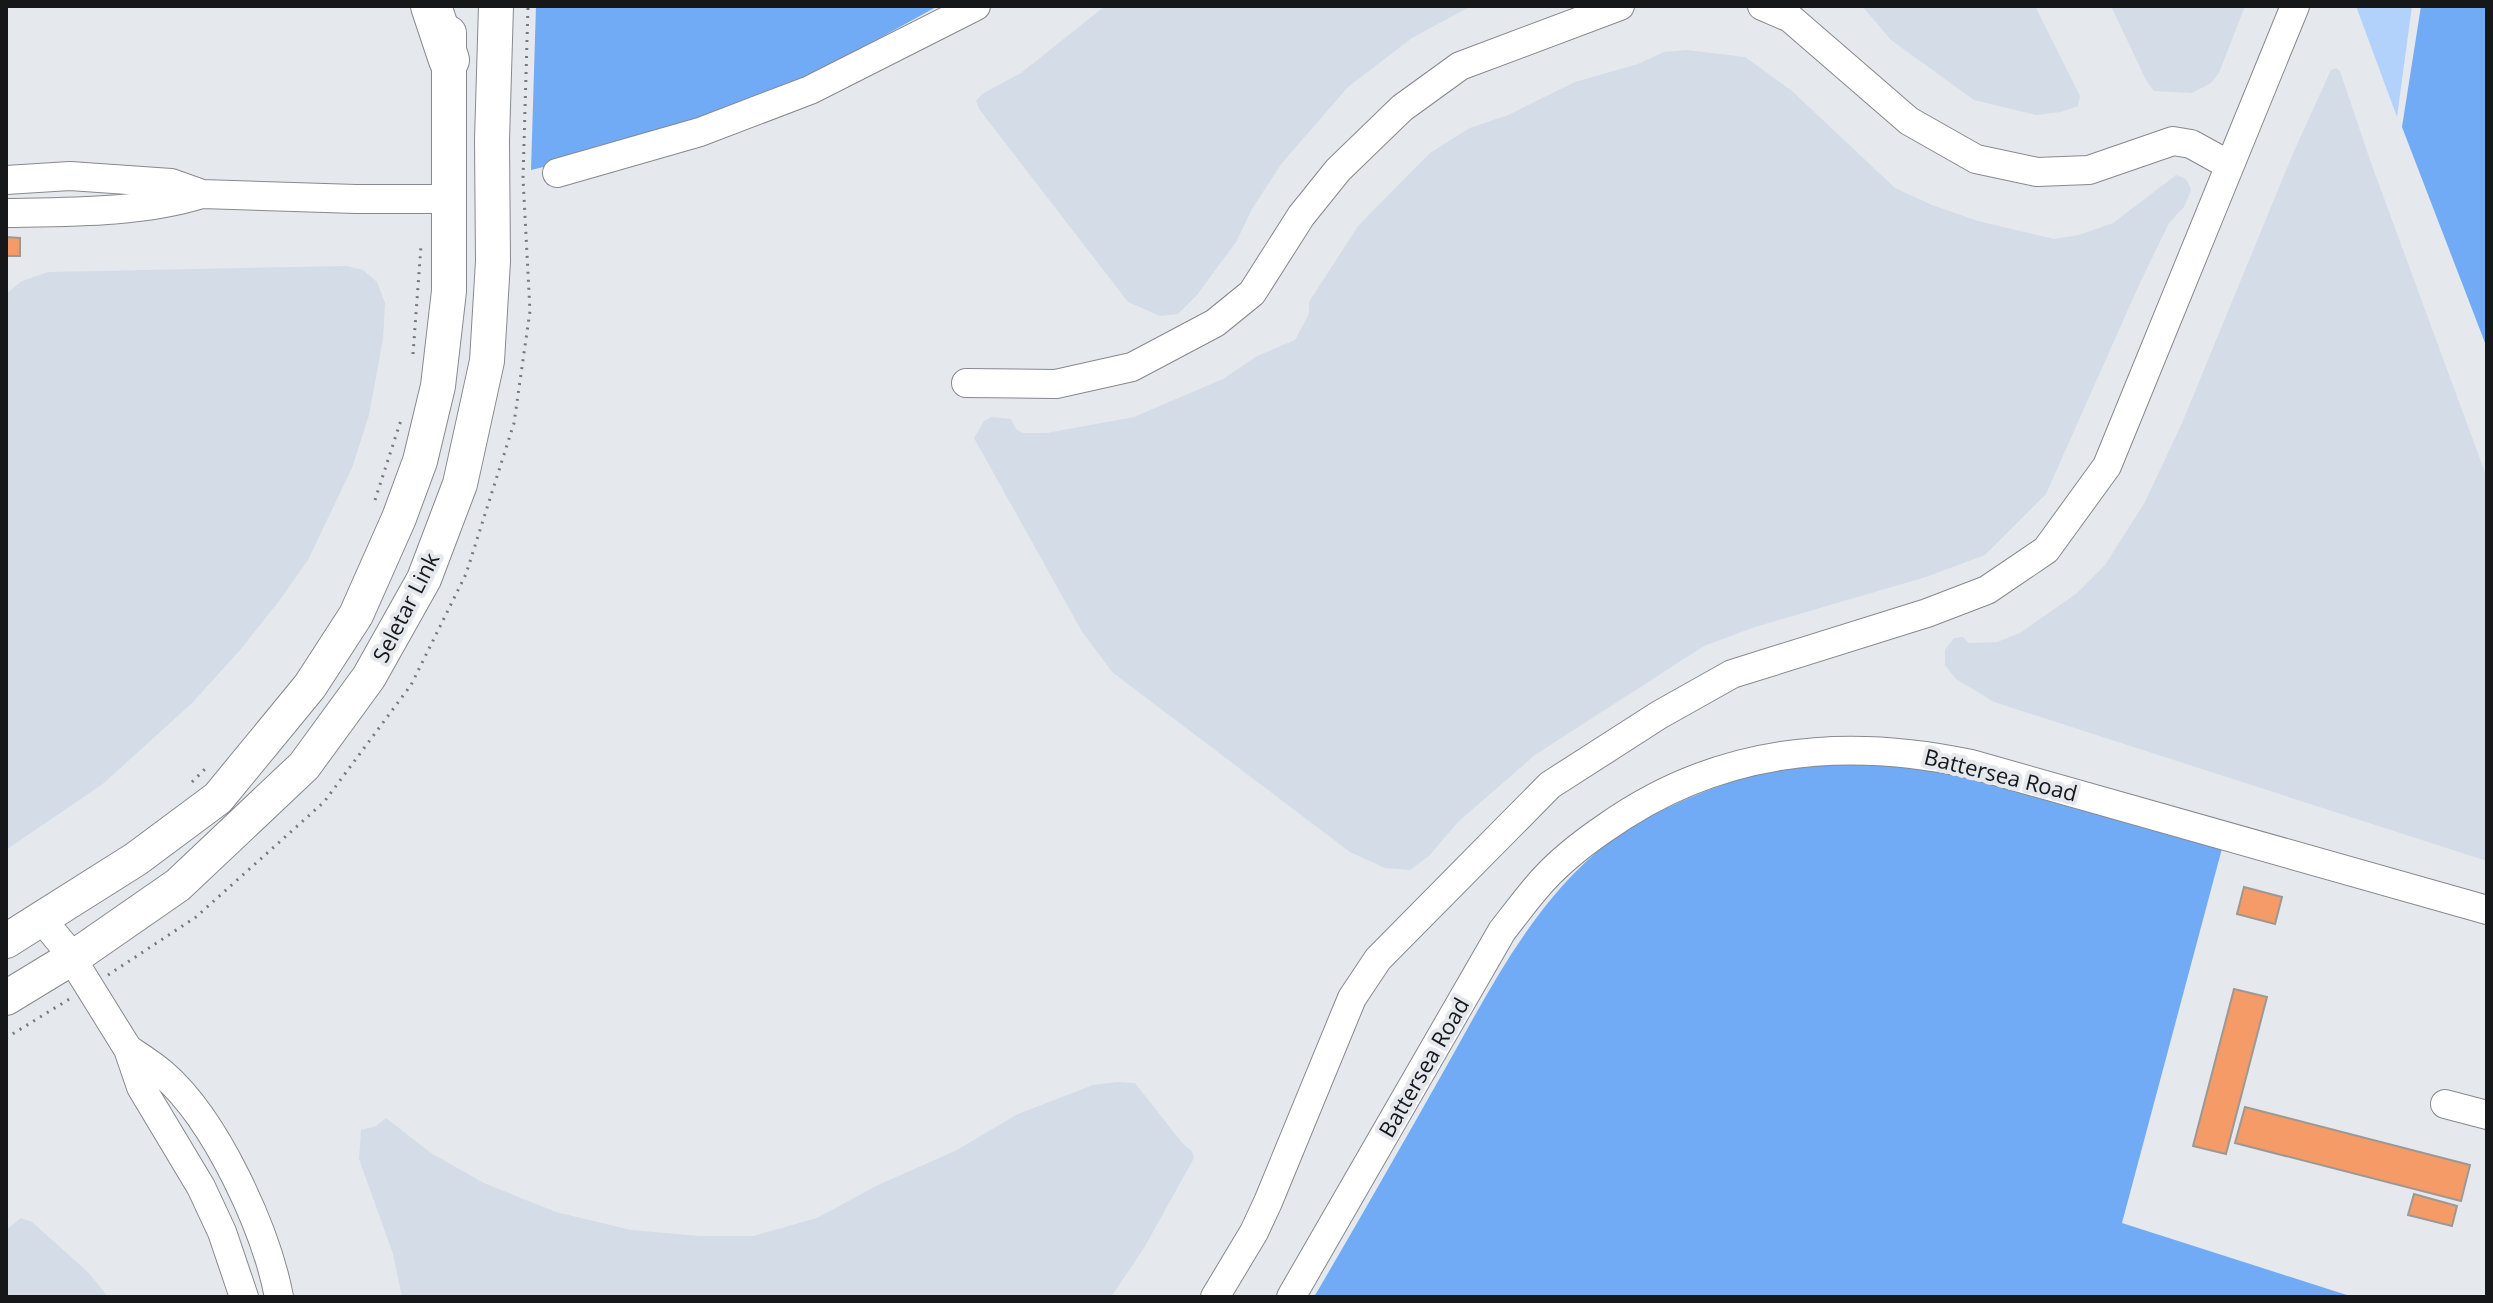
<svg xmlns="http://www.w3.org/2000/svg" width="2493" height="1303" font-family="'Open Sans',sans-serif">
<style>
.built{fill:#d4dce7}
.green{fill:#b2d2fc}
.forest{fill:#71aaf5}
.building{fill:#f49b68;stroke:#9e9895;stroke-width:2}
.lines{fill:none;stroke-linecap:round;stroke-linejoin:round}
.minor-casing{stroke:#86898d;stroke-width:30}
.major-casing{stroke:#86898d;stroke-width:36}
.highway-casing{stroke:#86898d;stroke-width:42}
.path{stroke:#77797c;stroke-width:3;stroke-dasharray:2 6;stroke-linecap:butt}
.minor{stroke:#fff;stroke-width:28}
.major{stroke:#fff;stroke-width:34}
.highway{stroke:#fff;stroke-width:40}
.labels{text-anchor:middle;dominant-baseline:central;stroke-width:8;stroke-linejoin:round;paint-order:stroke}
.street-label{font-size:22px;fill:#161719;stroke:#e5e9ee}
</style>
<rect width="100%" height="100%" fill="#e5e9ee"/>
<!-- built -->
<path class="built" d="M1105,6h366l-59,32 -64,49 -66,76 -30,46 -16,33 -39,53 -19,19 -18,2 -32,-14 -149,-193 -3,-8 6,-7 39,-21z
M1862,6h173l45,90 -2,10 -17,6 -25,3 -62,-15 -83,-60z
M2111,6h134l-26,67 -8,10 -19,10 -38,-2 -7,-9z
M1687,50l58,7 47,34 103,97 37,17 46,16 76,18 25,-4 34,-12 63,-48 10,4 5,10 -1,4 -6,14 -15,16 -30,62 -93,209 -61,61 -59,22 -171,50 -51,19 -169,109 -77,67 -29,34 -19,14 -25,-2 -35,-16 -238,-180 -31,-42 -107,-192 10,-17 7,-4 20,2 5,10 7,4h24l87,-16 89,-38 34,-23 38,-16 14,-26v-12l49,-76 72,-73 40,-25 38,-13 67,-33 63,-18 26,-12z
M2336,68l4,3 30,89 117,318v383l-493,-159 -38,-23 -11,-14v-15l9,-12 9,-1 6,6 28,-1 23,-9 57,-40 28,-28 40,-63 37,-79 112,-272 37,-81z
M347,266l16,4 14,12 8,21 -2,36 -14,76 -17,53 -44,92 -29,41 -38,48 -49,54 -88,80 -98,67v-556l16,-13 26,-9z
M1117,1082l18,1 48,61 9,7 2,7 -50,90 -33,49h-709l-9,-43 -34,-95 2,-29 15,-4 10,-8 45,35 53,30 72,29 75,18 69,6h53l64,-18 61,-33 77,-34 63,-37 75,-29z
M21,1218l11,4 57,51 19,24h-102v-67z"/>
<!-- green -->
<path class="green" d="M2356,6h56l-15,111z"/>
<!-- forest -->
<path class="forest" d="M536,6h402l-151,83 -194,66 -62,15z
M2421,6h66v342l-85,-221z
M1853,761l99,8 272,72 -102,382 231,74h-1039c43,-73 85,-147 127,-221 47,-83 91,-174 168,-234 41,-32 133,-69 184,-76 20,-3 40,-4 60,-5z"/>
<!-- building -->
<path class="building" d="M6,237l14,1v18h-14z
M2244,887l38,10 -7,27 -38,-10z
M2234,989l33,8 -41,157 -33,-8z
M2245,1107l225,58 -9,36 -226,-58z
M2414,1194l43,12 -5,20 -44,-11z"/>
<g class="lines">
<!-- minor casing -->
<g class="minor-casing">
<path id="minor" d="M1762,6l28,12 119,103 67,38 61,13 52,-2 84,-29 18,3 38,21
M557,173l143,-41 110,-42 166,-84
M6,180l64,-4 101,7 31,11 154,5h93
M6,213c63,-1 136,0 196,-19
M966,383l90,1 76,-17 83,-44 37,-30 49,-77 37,-46 64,-62 58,-42 160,-60
M39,921l10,7 15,18 64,103 13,38 60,100 21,45 22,65
M128,1049c12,8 25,16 35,25 53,46 103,155 116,223
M2445,1104l42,11
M1215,1297l39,-65 14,-30 84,-204 26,-39 172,-174 109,-70 73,-41 195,-61 60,-23 59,-40 61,-84 188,-460
M1291,1297l211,-366c11,-14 22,-29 34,-43 19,-23 44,-43 69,-60 111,-79 235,-92 366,-64l516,146"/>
</g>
<!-- major casing -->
<g class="major-casing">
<path id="major" d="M6,941l130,-82 82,-61 92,-112 46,-71 43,-97 21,-57 18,-75 11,-95v-258
M6,998l74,-45 98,-68 126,-119 65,-89 55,-98 36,-95 27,-123 6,-100 -1,-121 4,-134"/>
</g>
<!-- highway casing -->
<g class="highway-casing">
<path id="highway" d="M431,6l18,54"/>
</g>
<!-- path -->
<path class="path" d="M413,354l8,-108
M375,500l26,-80
M192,782l17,-17
M108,975l88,-58 128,-115 87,-117 55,-111 48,-151 16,-112 -7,-133 5,-172
M6,1038l65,-40"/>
<!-- minor -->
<use href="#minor" class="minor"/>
<!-- major -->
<use href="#major" class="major"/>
<!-- highway -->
<use href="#highway" class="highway"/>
</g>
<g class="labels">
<!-- street labels -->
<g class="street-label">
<text transform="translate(405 607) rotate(-63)">Seletar Link</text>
<text transform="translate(2001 774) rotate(14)">Battersea Road</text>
<text transform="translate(1423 1067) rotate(-60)">Battersea Road</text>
</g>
</g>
<!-- border -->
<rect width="2493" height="1303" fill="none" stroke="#161719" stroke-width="16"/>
</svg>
